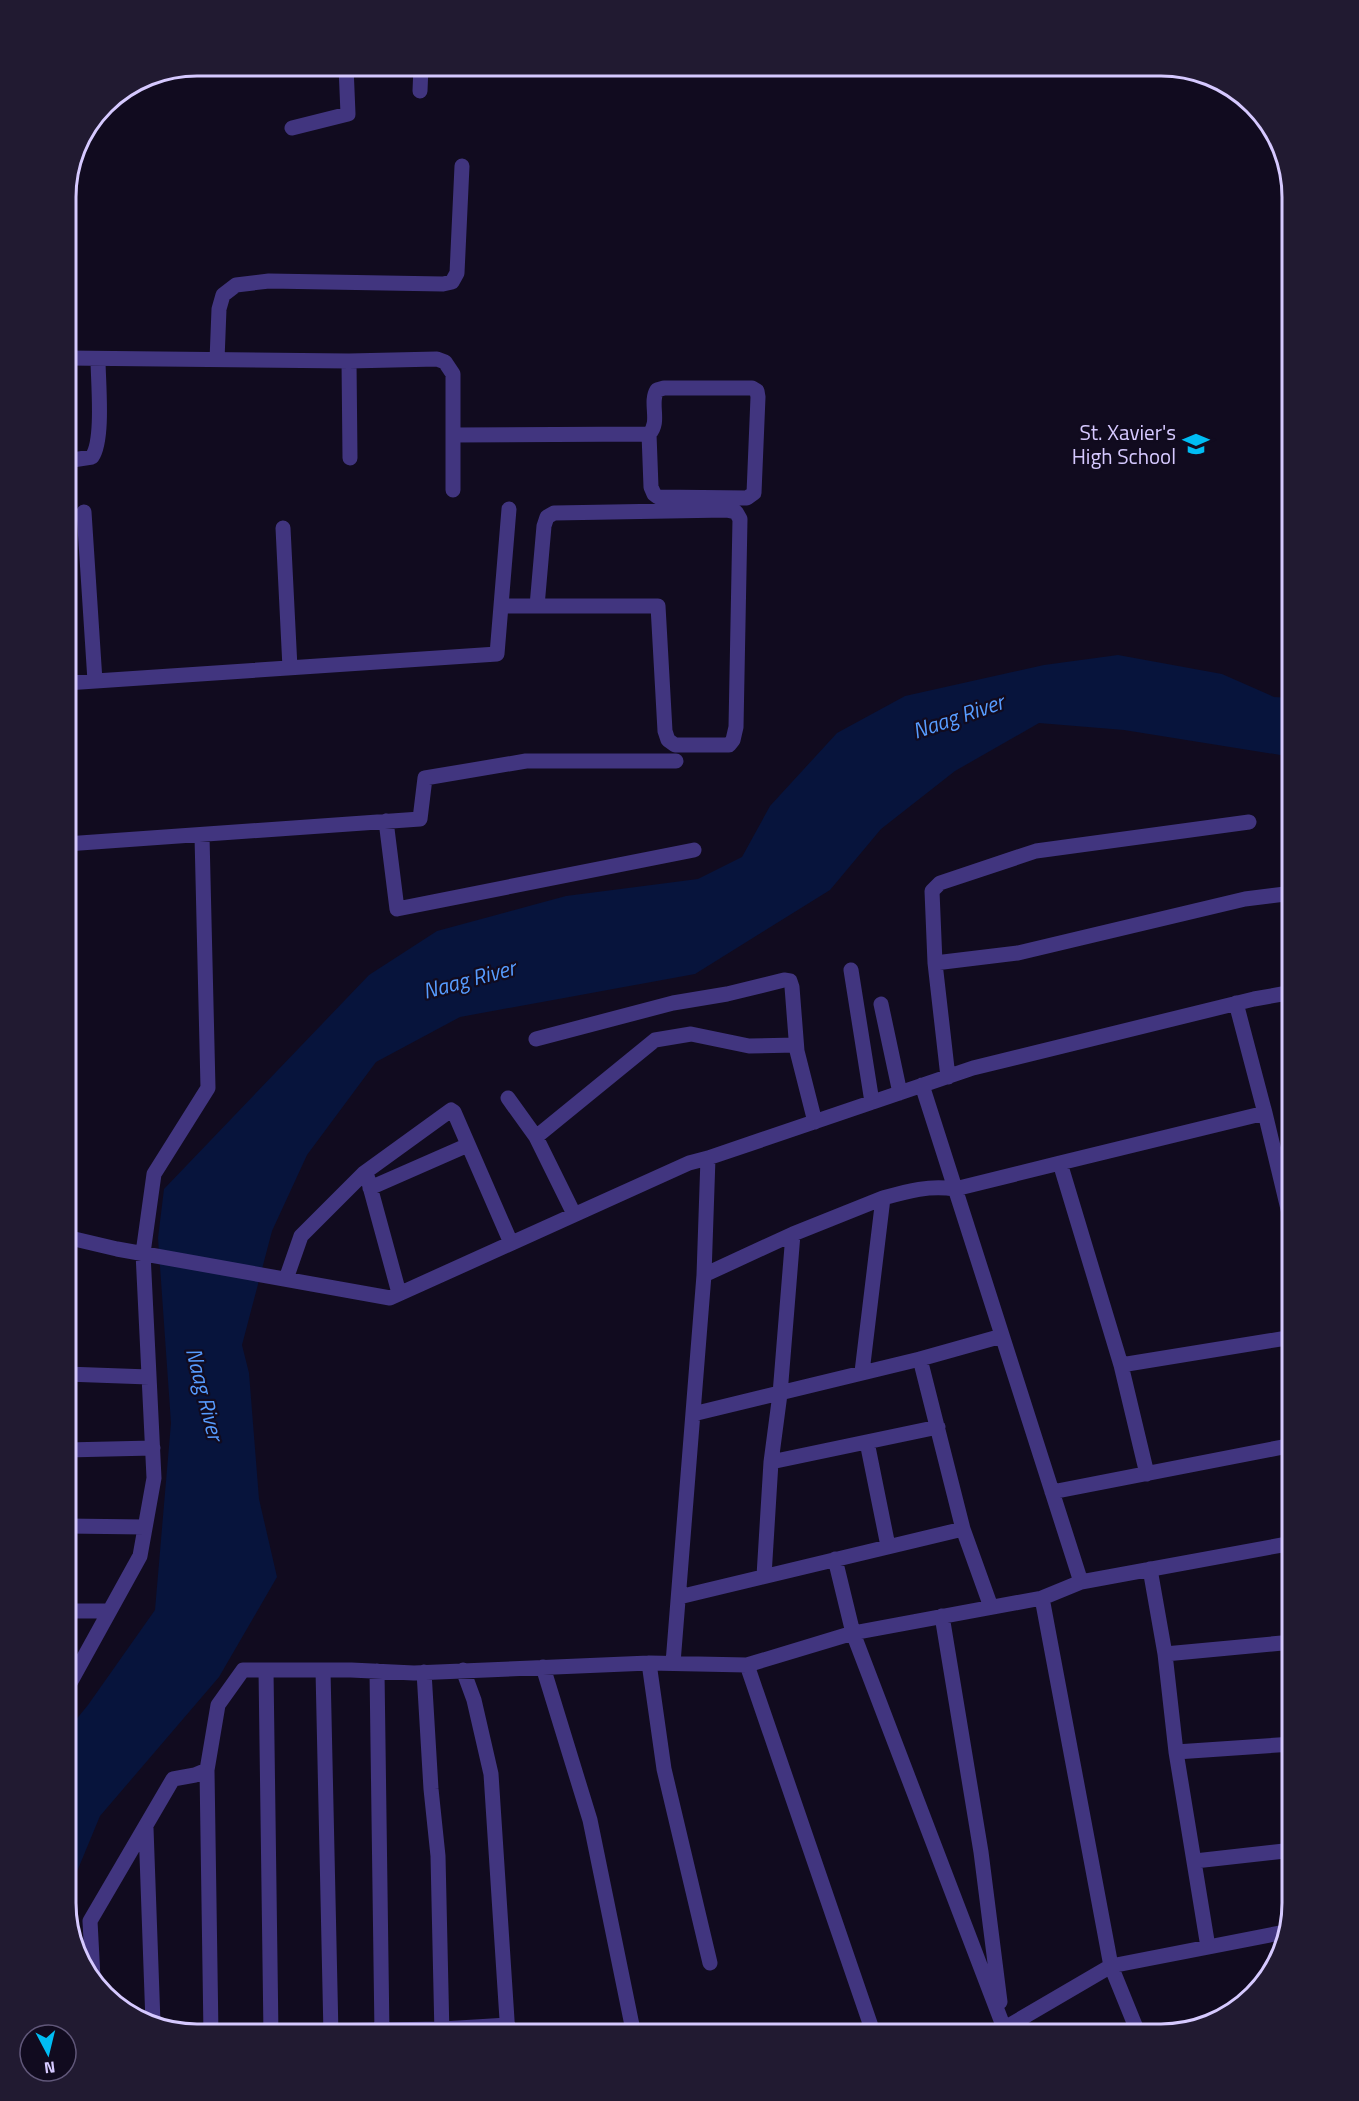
<svg xmlns="http://www.w3.org/2000/svg" width="1359" height="2101" font-family="'Titillium Web',sans-serif">
<style>
.water{fill:#07143c}
.lines{fill:none;stroke-linecap:round;stroke-linejoin:round}
.minor{stroke:#41357f;stroke-width:15}
.labels{text-anchor:middle;dominant-baseline:central;stroke-width:4.5;stroke-linejoin:round;paint-order:stroke}
.poi-label{font-size:21px;fill:#d6c9ff;stroke:#110b1f;text-anchor:end}
.water-label{font-size:22px;font-style:italic;fill:#579cff;stroke:#110b1f}
.rim{fill:none;stroke:#d6c9ff;stroke-width:3}
</style>
<rect width="100%" height="100%" fill="#110b1f"/>
<!-- water -->
<path class="water" d="M1118,655l104,19 52,23 19,1v59l-169,-27 -85,-7 -84,48 -74,58 -51,61 -135,84 -235,43 -84,45 -69,93 -35,76 -30,114 7,28 10,126 18,78 -58,100 -119,139 -34,82v-166l22,-27 67,-95 16,-187 -13,-185 6,-49 205,-214 68,-44 129,-35 132,-17 44,-22 28,-51 67,-73 68,-37 139,-31z"/>
<g class="lines">
<!-- minor -->
<path class="minor" d="M420,91l1,-25
M292,128l56,-14 -2,-48
M66,358l283,3 88,-2 8,3 8,12v116
M217,360l2,-51 4,-14 13,-10 33,-4 174,3 9,-2 5,-9 5,-107
M349,361l1,97
M453,435l196,-1c12,-12 0,-31 8,-44l7,-2h88l5,3 1,6 -4,96 -7,5 -89,-1 -4,-3 -3,-7 -2,-53
M66,461l26,-4c12,-17 6,-76 6,-98
M84,512l11,169
M283,528l7,140
M502,606h156l7,125 3,9 7,5h54l4,-5 3,-13 4,-208 -4,-7 -10,-2 -172,3 -7,4 -3,9 -7,80
M66,683l431,-29 12,-145
M386,821l11,88 297,-59
M66,844l354,-25 5,-41 101,-17h150
M935,963l83,-10 227,-54 48,-6
M851,970l21,132
M1236,1003l29,110
M881,1004l19,89
M536,1039l137,-36 54,-9 57,-14 6,1 2,6 5,64 18,71
M948,1077l-13,-114 -3,-72 8,-8 96,-32 213,-29
M922,1085l159,497 -39,16 69,368 174,-34
M508,1098l28,39 38,77
M536,1137l119,-97 36,-6 58,12 47,-1
M366,1172l33,121
M370,1188l98,-43
M66,1237l51,12 273,49 299,-135 19,-5 265,-90 281,-69 39,-7
M704,1275l89,-41 90,-36
M286,1279l15,-43 63,-63 87,-63 3,2 57,131
M920,1359l82,-23
M1121,1365l-61,-202 205,-50 28,117
M862,1372l21,-174c25,-7 46,-13 72,-9l105,-26
M66,1374l83,3
M693,1414l227,-55 43,170
M867,1442l21,104
M66,1450l87,-2
M771,1462l167,-35
M1147,1474l-26,-109 172,-28
M1052,1492l241,-47
M66,1526l79,1
M835,1559l18,74 151,395
M1150,1569l15,85 11,98
M764,1576l7,-114 9,-68 13,-160
M1081,1582l212,-39
M679,1597l284,-68 28,78
M66,1611h43
M942,1616l39,236 19,150
M1165,1654l128,-12
M649,1663l15,106 46,194
M673,1663l31,-388 4,-117
M747,1665l106,-32 189,-35
M543,1667l47,153 44,215
M266,1670l5,365
M323,1670l8,365
M463,1670l11,30 17,74 17,261
M377,1671l5,364
M424,1672l7,117 7,67 4,179
M66,1690l74,-134 14,-78 -11,-225 11,-79 54,-86 -6,-252
M146,1828l7,195
M1195,1861l98,-11
M1208,1947l-32,-195 117,-8
M93,1978l-3,-57 83,-142 22,-4 12,-5
M185,2033l257,-4 66,-4
M211,2035l-4,-265 11,-65 25,-35h108l63,3 235,-10 98,2 127,370
M993,2035l118,-69 28,69"/>
</g>
<!-- icons -->
<defs>
<g id="school-bare" transform="scale(2.07)"><path d="M0-5L7-2L0 1L-7-2ZM-4 1L0 2.5L4 1V4Q0 6-4 4Z" fill="#00bdf4" stroke="#110b1f" stroke-width="2.5" paint-order="stroke"/></g>
</defs>
<g fill-rule="evenodd">
<use href="#school-bare" x="1196" y="444"/>
</g>
<g class="labels">
<!-- poi labels -->
<g class="poi-label">
<text x="1176" y="432">St. Xavier's<tspan x="1176" dy="24">High School</tspan></text>
</g>
<!-- water labels -->
<g class="water-label">
<text transform="translate(958 716) rotate(-19)">Naag River</text>
<text transform="translate(469 979) rotate(-15)">Naag River</text>
<text transform="translate(205 1394) rotate(76)">Naag River</text>
</g>
</g>
<!-- crop -->
<path d="M0 0H1359V2101H0ZM197 76H1161A121 121 0 0 1 1282 197V1903A121 121 0 0 1 1161 2024H197A121 121 0 0 1 76 1903V197A121 121 0 0 1 197 76Z" fill="#211a31" fill-rule="evenodd"/>
<path class="rim" d="M197 76H1161A121 121 0 0 1 1282 197V1903A121 121 0 0 1 1161 2024H197A121 121 0 0 1 76 1903V197A121 121 0 0 1 197 76Z"/>
<!-- north arrow -->
<g transform="translate(48 2053) rotate(173)"><circle r="28" fill="#110b1f" stroke="#605779" stroke-width="1.5"/>
<path d="M0-4.5L10 22L0 15L-10 22Z" fill="#00bdf4"/>
<text y="-9" font-size="16" font-weight="bold" text-anchor="middle" fill="#d6c9ff">N</text>
</g>
</svg>
